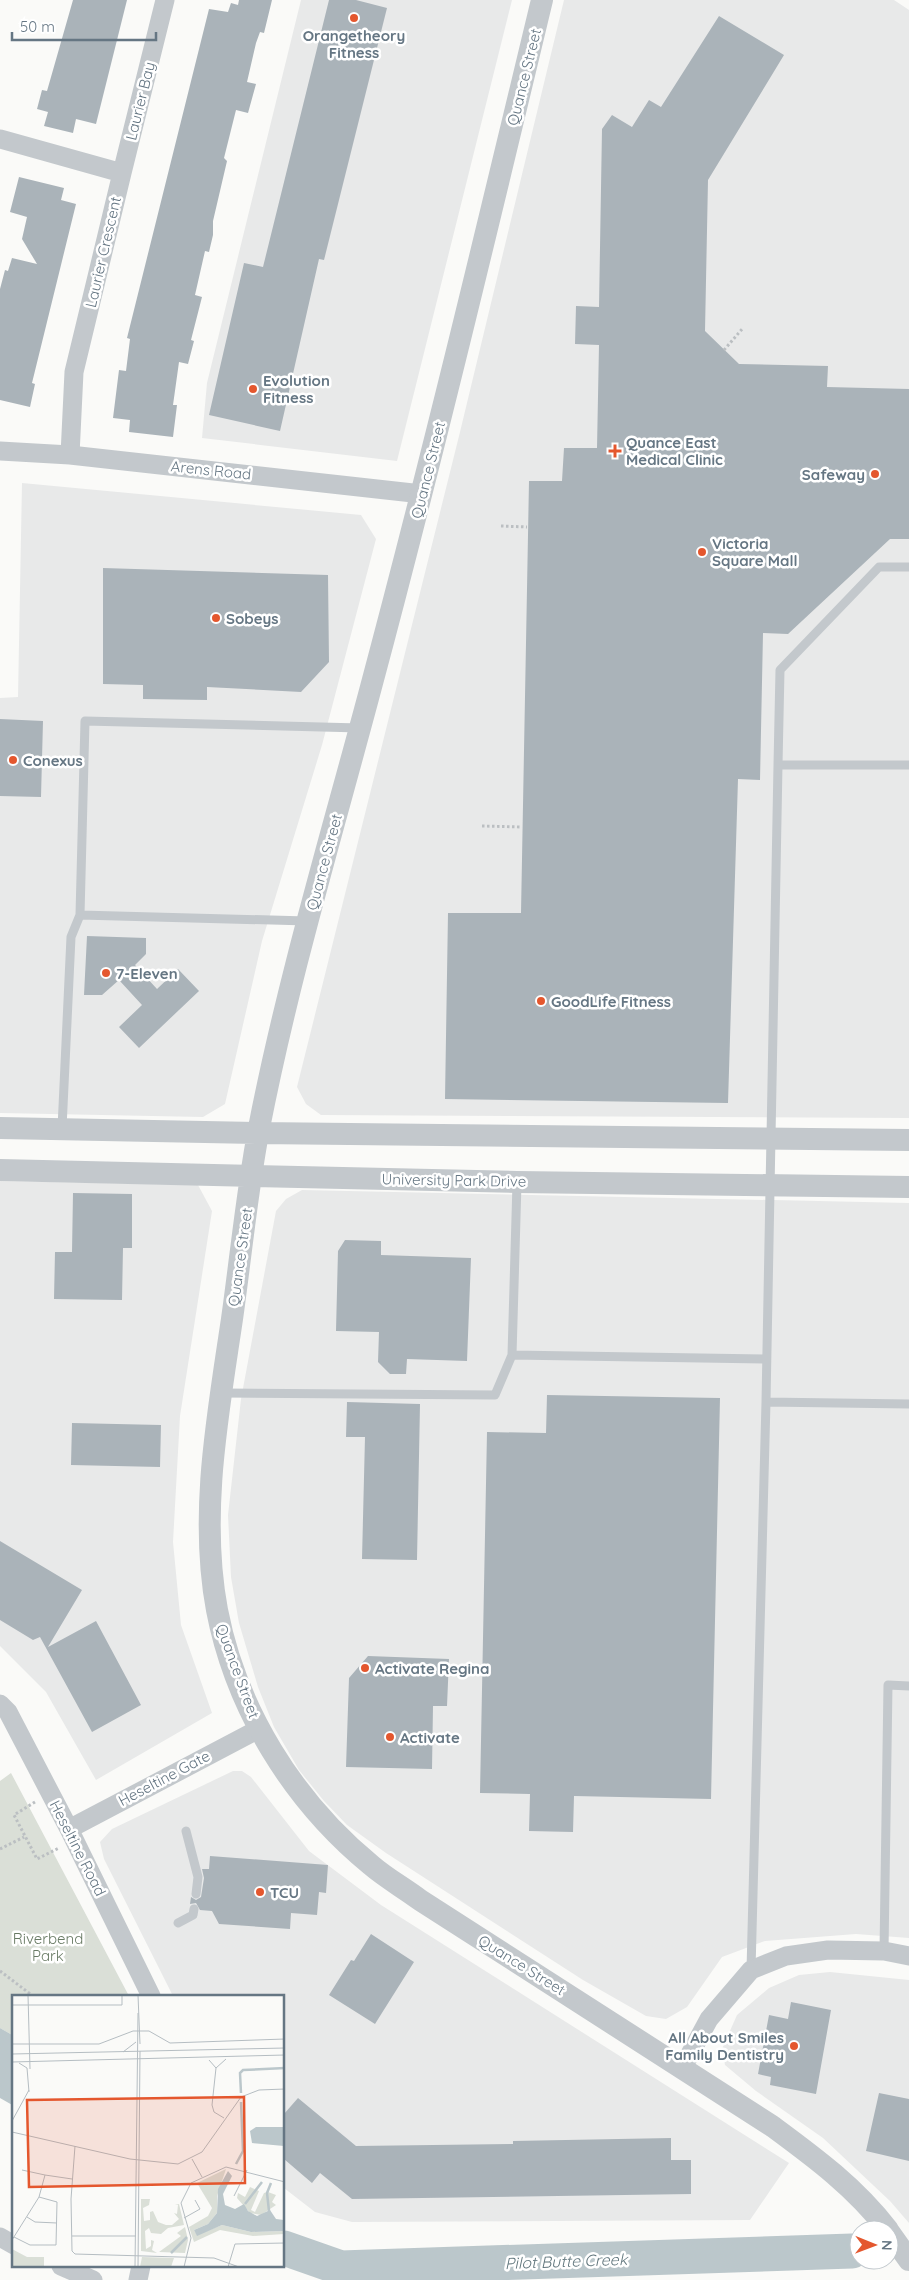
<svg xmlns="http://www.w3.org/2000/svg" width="909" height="2280" font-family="Quicksand,sans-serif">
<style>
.built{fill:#e8e9e9}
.green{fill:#dadfd7}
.water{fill:#bbc7cb}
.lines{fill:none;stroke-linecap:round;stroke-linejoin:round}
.river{stroke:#bbc7cb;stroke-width:35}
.building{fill:#aab3b9}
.path{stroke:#bbbfc2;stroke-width:3;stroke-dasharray:2.5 2.5;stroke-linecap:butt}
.service{stroke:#c3c8cc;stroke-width:9}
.minor{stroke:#c3c8cc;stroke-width:19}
.tertiary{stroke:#c3c8cc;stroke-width:22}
.poi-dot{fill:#e4572e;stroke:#fff;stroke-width:2}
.labels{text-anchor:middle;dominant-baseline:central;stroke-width:5;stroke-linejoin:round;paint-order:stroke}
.poi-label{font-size:15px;font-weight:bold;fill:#657683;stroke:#fff;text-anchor:start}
.street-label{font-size:15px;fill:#657683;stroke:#fff}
.park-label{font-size:15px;fill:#687a64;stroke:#fff}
.water-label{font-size:16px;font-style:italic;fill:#60757c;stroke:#fff}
.inset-river{fill:none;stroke:#bbc7cb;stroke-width:2.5}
.inset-road{fill:none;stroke:#b5bdc2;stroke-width:1}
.view{fill:#e4572e;fill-opacity:0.15;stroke:#e4572e;stroke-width:2.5}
.inset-edge{fill:none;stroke:#657683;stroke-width:2.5}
</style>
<rect width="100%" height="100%" fill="#fafaf8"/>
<!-- built -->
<path class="built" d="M301,0h211l-115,461 -195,-23 5,-55z
M564,0h330l15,10v1108l-588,-3 -15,-11 -9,-17 163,-655z
M22,483l339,32 15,24 -54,206 -60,196 -37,163 -22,13 -203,-4v-415l18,-1z
M0,1181l198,4 14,26 -32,205 -7,126 8,83 31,88 -116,67 -50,-88 -46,-46z
M302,1190l607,13v735l-53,-4 -91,7 -43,16 -35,50 -21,12 -20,-3 -63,-36 -197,-127 -39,-28 -23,-24 -25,-31 -25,-43 -16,-40 -19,-64 -8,-46 -3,-62 13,-116 35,-188 10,-12z
M233,1771h9l9,6 58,74 72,54 408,258 -39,57 -398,2 -37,-10 -31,-24v-192h-111l-69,-137 -4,-17 12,-13z
M830,1972l79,8v243l-19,-22 -67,-63 -67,-47 -31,-26 -3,-16 15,-34 32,-27 30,-13z"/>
<!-- green -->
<path class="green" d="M11,1773l118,223h-115v40l-14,-8v-247z"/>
<!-- water -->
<path class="water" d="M0,2028l14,8v70l-14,-8z"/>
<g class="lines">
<!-- river -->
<path class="river" d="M284,2248l57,20 511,-17"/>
</g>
<!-- building -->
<path class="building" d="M73,0h54l-31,124 -20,-5 -3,14 -29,-7 4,-14 -11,-3 5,-19 5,1z
M239,0h33l-8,33 -4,-1 -4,11 -9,39 9,2 -8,29 -12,-3 -12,48 3,3 -14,60v14l-4,17 -4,-1 -10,44 7,2 -11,43 3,1 -6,23 -9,-2 -6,43h4l-4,32 -44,-5 1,-12 -17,-2 6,-48 7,1 4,-32 -3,-1 82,-329 19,3 3,-9 7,2z
M329,0h27l31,8 -63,252 -5,-1 -39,172 -71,-16 35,-152 19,4z
M719,16l65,39 -76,125 -3,151 34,33 89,2 -1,21 82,2v150h-19l-102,95 -25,-1 -3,147 -22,-1 -10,324 -283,-4 3,-186h73l8,-432h33l2,-33h33l2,-103 -24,-1 1,-38 23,1 3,-178 10,-14 20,12 17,-27 12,7z
M19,177l45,11 -3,12 15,4 -44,179 3,1 -5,23 -30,-7v-111l5,-19 3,1 4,-13 25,6 -15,-25 5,-22 -17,-5z
M103,568l225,7 1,87 -28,30 -94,-5v13l-64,-1v-14l-40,-1z
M0,719l43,2 -2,76 -41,-1z
M87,936l59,2v16l-11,11 22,24 21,-20 21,22 -60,57 -20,-21 23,-22 -23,-25 -17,15h-18z
M73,1193l59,1v54h-9l-1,52 -68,-1 1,-47h17z
M345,1240l36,1v14l90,3 -4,103 -60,-2 -1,15h-16l-12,-12 1,-30 -43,-1 2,-80z
M547,1395l173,3 -9,401 -137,-3 -1,36 -44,-1 1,-37 -50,-1 7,-361 59,1z
M347,1402l73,2 -3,156 -55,-1 3,-122h-19z
M72,1423l89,2 -1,42 -89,-2z
M0,1541l82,49 -34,57 48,-26 45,84 -49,27 -52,-95 -7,3 -33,-20z
M368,1656l81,3 -2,47h-14l-1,63 -86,-2 3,-89z
M210,1856l118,9 -2,28 -7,-1 -2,23 -26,-2 -1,16 -71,-5 -7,-13 -12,-1 -4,-7 -6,1 1,-7 5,3 5,-3 3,-19 -2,-9h7z
M371,1934l43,28 -39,62 -46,-29 22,-35 3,1z
M791,2002l40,8 -15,84 -46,-9 1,-8 -13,-3 11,-59 19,4z
M879,2093l30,6v62l-43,-10z
M298,2098l58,48 157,-2v-3l158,-3v22h20v34l-339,5 -32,-26 -8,10 -28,-24v-45z"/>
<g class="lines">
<!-- path -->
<path class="path" d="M724,350l19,-22
M501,526l26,1
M482,826l40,1
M35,1802l-21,13 23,44 22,-11
M0,1849l24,-12
M0,1971l33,25"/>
<!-- service -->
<path class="service" d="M778,765l2,-95 99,-103h30
M80,915l227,6
M62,1128l9,-191 9,-22 5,-194 275,7
M512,1355l254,4
M221,1393l274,2 17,-40 5,-172
M766,1402l143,2
M186,1831l12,46 -2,17
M178,1923l15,-8 1,-6
M884,1951l4,-266 21,1
M751,1970l15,-568 12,-637h131"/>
<!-- minor -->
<path class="minor" d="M0,139l122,34 -48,199 -4,83
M122,173l43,-173
M0,451l70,4 352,39
M0,1704l8,8 61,117 82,167
M69,1829l190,-100
M683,2067l26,-48 42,-49 35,-14 42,-6 56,1 25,5
M0,2237l14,8
M61,2266l32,14
M138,2280l3,-14"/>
<!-- tertiary -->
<path class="tertiary" d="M542,0c-55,229 -110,459 -171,687 -39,147 -83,292 -112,441 -12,63 -18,127 -27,191 -14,95 -33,195 -15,291 19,99 76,191 154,255 15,13 33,23 49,35l352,226c42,31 83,61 116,104
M0,1128l258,5 651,7
M0,1170l517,12 392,5
M889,2232l20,28"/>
</g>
<!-- markers -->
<g class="poi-dot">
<circle cx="354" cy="18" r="5"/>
<circle cx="253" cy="389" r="5"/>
<path d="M612.5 443.5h5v5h5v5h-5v5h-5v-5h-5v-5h5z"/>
<circle cx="875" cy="474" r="5"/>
<circle cx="702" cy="552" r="5"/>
<circle cx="216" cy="618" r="5"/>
<circle cx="13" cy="760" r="5"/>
<circle cx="106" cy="973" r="5"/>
<circle cx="541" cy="1001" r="5"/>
<circle cx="365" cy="1668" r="5"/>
<circle cx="390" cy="1737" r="5"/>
<circle cx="260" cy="1892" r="5"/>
<circle cx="794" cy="2046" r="5"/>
</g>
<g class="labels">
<!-- poi labels -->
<g class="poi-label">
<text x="354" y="35" text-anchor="middle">Orangetheory<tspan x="354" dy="17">Fitness</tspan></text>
<text x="263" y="380">Evolution<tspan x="263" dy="17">Fitness</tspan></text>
<text x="626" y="442">Quance East<tspan x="626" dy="17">Medical Clinic</tspan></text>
<text x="865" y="474" text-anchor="end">Safeway</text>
<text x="712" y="543">Victoria<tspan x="712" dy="17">Square Mall</tspan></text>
<text x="226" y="618">Sobeys</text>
<text x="23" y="760">Conexus</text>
<text x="116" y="973">7-Eleven</text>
<text x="551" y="1001">GoodLife Fitness</text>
<text x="375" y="1668">Activate Regina</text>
<text x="400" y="1737">Activate</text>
<text x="270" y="1892">TCU</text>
<text x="784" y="2037" text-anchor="end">All About Smiles<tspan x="784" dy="17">Family Dentistry</tspan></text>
</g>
<!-- street labels -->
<g class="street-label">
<text transform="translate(524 77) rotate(-76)">Quance Street</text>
<text transform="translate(140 101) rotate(-76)">Laurier Bay</text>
<text transform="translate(103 252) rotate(-77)">Laurier Crescent</text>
<text transform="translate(211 470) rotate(6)">Arens Road</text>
<text transform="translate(428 470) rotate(-76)">Quance Street</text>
<text transform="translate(324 862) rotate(-75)">Quance Street</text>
<text transform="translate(454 1180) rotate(1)">University Park Drive</text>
<text transform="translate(240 1257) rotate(-82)">Quance Street</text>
<text transform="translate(238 1671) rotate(70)">Quance Street</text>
<text transform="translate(164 1778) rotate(-28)">Heseltine Gate</text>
<text transform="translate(78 1848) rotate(63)">Heseltine Road</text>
<text transform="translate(522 1965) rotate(32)">Quance Street</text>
</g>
<!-- park labels -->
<g class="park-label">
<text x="48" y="1938">Riverbend<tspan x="48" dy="17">Park</tspan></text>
</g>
<!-- water labels -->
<g class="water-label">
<text transform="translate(566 2261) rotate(-2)">Pilot Butte Creek</text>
</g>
</g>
<!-- overview -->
<g transform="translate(12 1995)">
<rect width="272" height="272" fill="#fafaf8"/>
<path d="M214,174l-9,27v17l-9,11 -14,6 3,5 25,-10 29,7 33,-1v3l-31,2 -33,-6 -26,12 -5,-15 19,-11 4,-8 -15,-25zM238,192l9,4 -8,19 4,2 9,-19 4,-1 8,3 -4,7 4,3 -15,10 -11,-2 -13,-15 1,-5 7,4zM129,204h9l-1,6 -6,3 1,13 6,-1v-8l3,-1 5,11 8,3h6l7,-6 -5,-6 3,1 1,-9h-3l4,-1 5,21 -16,3 -7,6 -10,-1 -2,-5 -4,3 1,18 5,-3v-6l3,1 -2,9 5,3 -16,-2zM173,232l3,13 -3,13 -26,-1 22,-16 -4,-3zM0,254l15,8h17v10h-32zM130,262l32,1 -3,9h-31z" fill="#dadfd7"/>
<path d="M244,132h28v19l-32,-3 -2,-12zM216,176l4,5 -9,18 2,11 10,4 9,-5 4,7 9,5 13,-6 6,9 8,1v11l-33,1 -29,-7 -25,11 -3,-6 14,-6 9,-11 1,-24z" fill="#bbc7cb"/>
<path class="inset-river" d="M229,98l-1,-20 3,-3 42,-2M224,169l7,-13 -2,-49M233,209l17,-22M257,216l-2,-18 4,-10M159,258l16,-16"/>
<path class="inset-road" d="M16,0l2,74M126,0l2,49M0,10h110v-10M0,49h87l34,-13h16l21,12 115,-4M111,57l13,-10M0,59l273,-6M197,65l7,8 10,-9M0,67l273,-7M7,68l8,5 2,24M204,73l-4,37 2,7 10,6M0,126l17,-31M0,137l118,27 48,5 24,-12 39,-55 18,-7 26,-1M63,151l-4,53 1,52 3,3 139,4 25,9M180,164l10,18M10,175l23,5M222,201l13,-26M15,222l8,5 22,1M172,223l16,-9 -5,-9M60,241h64M2,242l16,8h26l1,-43 -18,-5M0,245l27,-43 6,-22 27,4M123,272l3,-254M126,272l2,-216M172,272l7,-29 -10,-35 10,-20 35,-16 59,15M216,272l7,-23 50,-1"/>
<path class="view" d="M232,102l1,86 -216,4 -2,-87z"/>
<rect width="272" height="272" class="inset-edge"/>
</g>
<!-- north arrow -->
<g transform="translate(874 2245) rotate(91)"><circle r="24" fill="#ffffff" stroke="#c1c8cd"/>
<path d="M0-4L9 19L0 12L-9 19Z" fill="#e4572e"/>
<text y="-8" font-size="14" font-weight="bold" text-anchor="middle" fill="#657683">N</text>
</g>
<!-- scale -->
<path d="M12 32v8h144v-8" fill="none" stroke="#657683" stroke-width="2.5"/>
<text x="20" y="32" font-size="15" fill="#657683" stroke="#ffffff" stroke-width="4" paint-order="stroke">50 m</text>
</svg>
